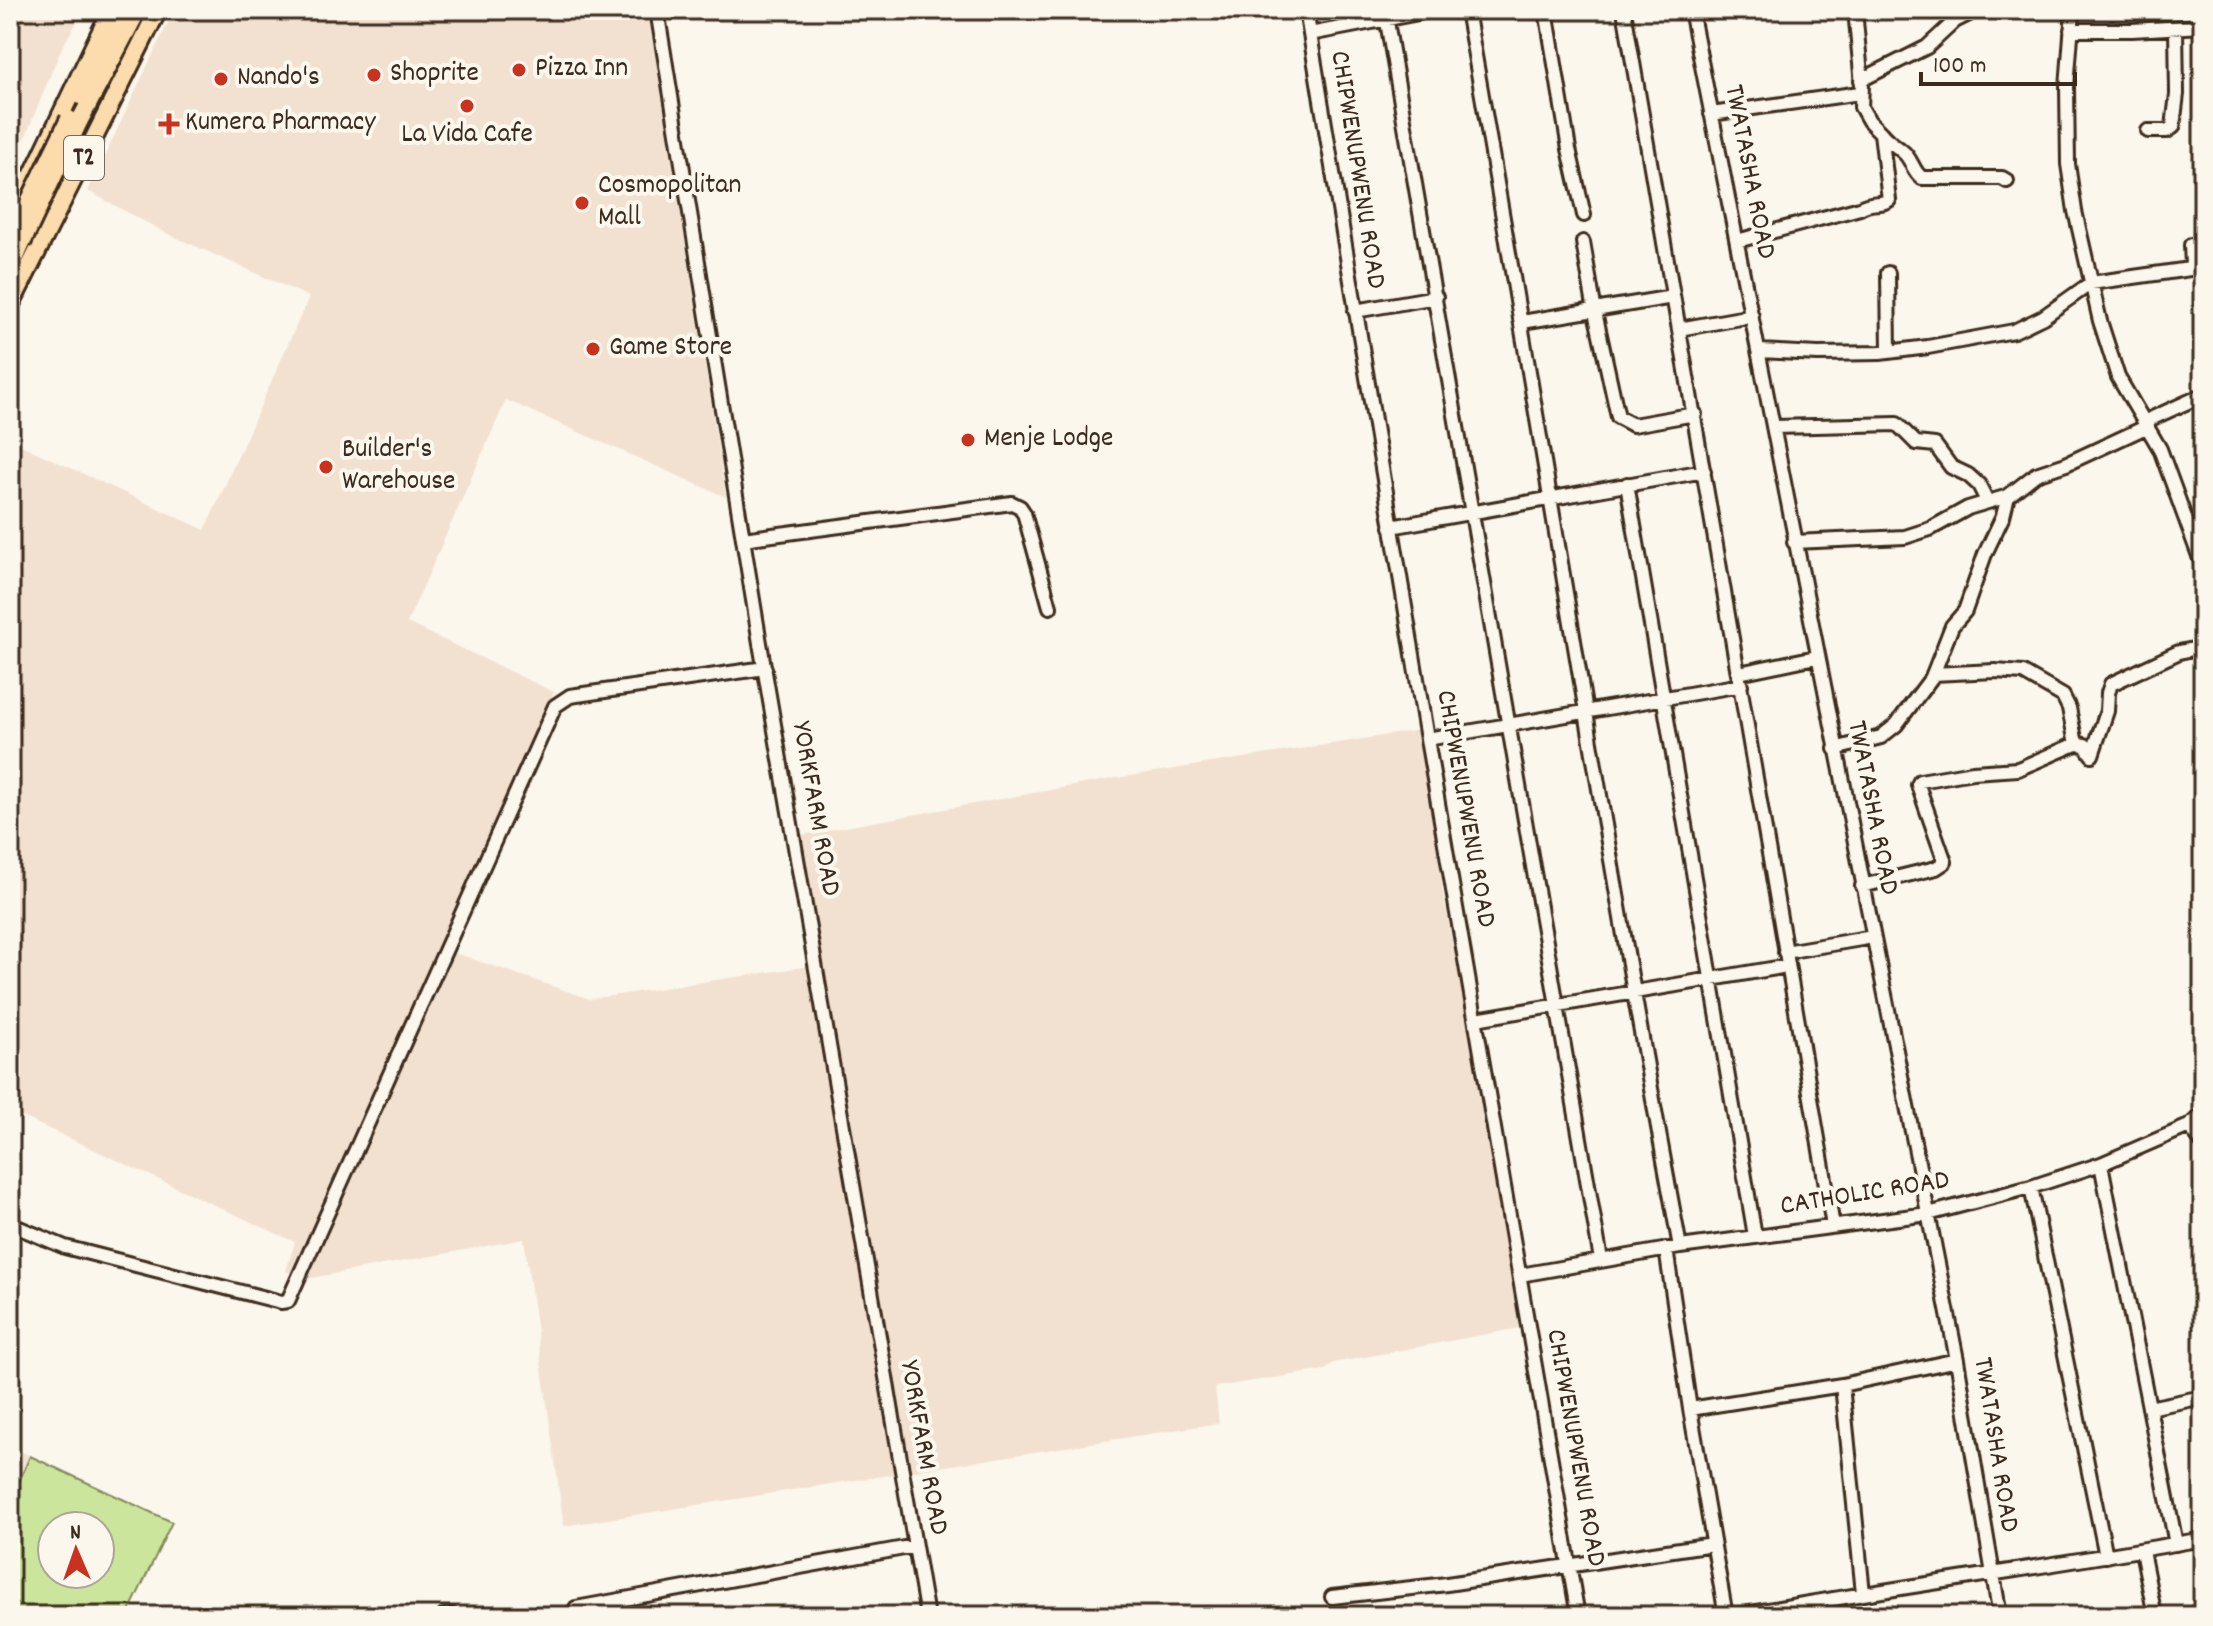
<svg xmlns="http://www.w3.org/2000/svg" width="2213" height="1626" font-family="Dekko,sans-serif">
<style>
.built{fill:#f2e1d0}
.green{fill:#cbe69c;stroke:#83885d;stroke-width:2;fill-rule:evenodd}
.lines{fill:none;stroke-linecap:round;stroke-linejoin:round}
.minor-casing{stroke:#3b2a1e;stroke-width:18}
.major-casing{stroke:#3b2a1e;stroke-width:22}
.minor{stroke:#fbf7ec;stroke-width:12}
.major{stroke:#fcdcac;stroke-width:16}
.major-bridge-casing{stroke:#3b2a1e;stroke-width:22;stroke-linecap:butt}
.major-bridge{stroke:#fcdcac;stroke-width:16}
.poi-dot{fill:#c8321e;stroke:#fbf7ec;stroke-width:3}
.labels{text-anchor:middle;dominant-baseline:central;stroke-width:8;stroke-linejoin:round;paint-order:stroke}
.shield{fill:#fbf7ec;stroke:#75685c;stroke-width:2}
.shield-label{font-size:26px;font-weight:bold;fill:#3b2a1e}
.poi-label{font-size:28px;fill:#3b2a1e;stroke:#fbf7ec;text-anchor:start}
.street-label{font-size:28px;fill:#3b2a1e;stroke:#fbf7ec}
</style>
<rect width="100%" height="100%" fill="#fbf7ec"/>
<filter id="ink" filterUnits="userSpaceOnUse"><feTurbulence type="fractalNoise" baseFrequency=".0125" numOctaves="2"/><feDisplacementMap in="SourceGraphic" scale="16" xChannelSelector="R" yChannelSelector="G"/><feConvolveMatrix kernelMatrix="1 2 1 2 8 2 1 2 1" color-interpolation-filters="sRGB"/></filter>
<g filter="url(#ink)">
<!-- built -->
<path class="built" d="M10,10h74l-23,39 -47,116 -4,-1z
M174,10h474l78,487 -220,-97 -99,223 147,69 -114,256 150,51 226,-34 -21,-129 316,-57 308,-49 24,163 31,163 45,272 -186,35 -8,7 -110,17 4,36 -655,103 -40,-287 -218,40 -20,-8 9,-29 -285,-131v-671l195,90 104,-233 -143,-64 -78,-42z
M10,1446l20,10 -20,47z"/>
<!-- green -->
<path class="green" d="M30,1456l142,66 -45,94h-117v-113zM52,1526h48v48h-48z"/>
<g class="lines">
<!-- minor casing -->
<g class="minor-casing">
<path id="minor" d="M657,10l103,633 167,973
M1306,10l121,729 151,877
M1385,10l216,1250
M1467,10c73,412 136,826 213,1237
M1546,10l23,139 15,66
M1624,10l209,1216
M1691,10l266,1350 43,256
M2073,10l-6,77 1,77 7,47 25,110 18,56 42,72 43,118
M2071,30h61l71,-4
M1310,34l124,-24
M1861,80l66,-33 28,-26 22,-11
M1711,114l149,-21
M2148,131h19l6,-4 4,-33 -1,-66
M1881,133c6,8 13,11 21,18 10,7 10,20 20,27h80l5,3
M1737,241l123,-33c12,-8 21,-2 29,-8l-8,-67 -12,-12 -8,-14 1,-22 -7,-75
M1583,242l12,70 23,105 15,8 62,-11
M1888,273l1,79
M1355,311l81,-14
M1522,322l151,-25
M1679,329l73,-13
M1760,351l58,3 62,-1 48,-6 86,-16 29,-14 48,-34 99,-14 2,-4 -1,-20
M2146,421l57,-26
M1774,427l123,-3 19,19 19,2 16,22 17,8 11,10 8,16
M1627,484l128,752
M1391,527l313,-56
M743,539l269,-36 8,4 4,6 26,94
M1794,542l111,-5 25,-8 38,-21 40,-12 28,-22 30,-10 82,-38
M1739,673l77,-16
M1933,674l62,-3 28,2 40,23 6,12 7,36
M1427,739l314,-54
M1835,749l46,-12 15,-12 36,-48 20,-51 13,-15 20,-57 18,-38 5,-20
M2092,755l15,-44 1,-18 3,-9 68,-32 24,-5
M1862,886l74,-18 9,-6 -27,-77 2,-4 53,-9 45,-3 58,-25 9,1 7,10
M1785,952l88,-15
M1476,1019l312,-53
M2189,1126l14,18
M2101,1164l75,380
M2031,1187l75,369
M10,1224l55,23 216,55 7,-1 267,-595 15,-10 195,-28
M1666,1249l24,160 36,207
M1520,1275l160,-28 248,-33 103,-27 70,-23 88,-38 14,-12
M1842,1385l21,208
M2149,1408l54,-11
M1690,1409l152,-24 115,-25
M2142,1551l13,65
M1332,1597l115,-13 266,-40
M444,1616l8,-1
M572,1616l4,-8 339,-62
M1733,1616c157,-28 314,-49 470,-77"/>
</g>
<!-- major casing -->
<g class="major-casing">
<path id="major" d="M80,96l45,-86
M79,122l59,-112
M10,177l29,6
M10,222l101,-212
M10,271l12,-28
M10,306l148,-296"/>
</g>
<!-- minor -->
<use href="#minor" class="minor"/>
<!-- major -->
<use href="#major" class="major"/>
<!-- major-bridge casing -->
<g class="major-bridge-casing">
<path id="major-bridge" d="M11,239l58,-120
M22,243l57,-121"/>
</g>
<!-- major-bridge -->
<use href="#major-bridge" class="major-bridge"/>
</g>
</g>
<!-- markers -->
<g class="poi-dot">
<circle cx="519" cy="70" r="8"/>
<circle cx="374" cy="75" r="8"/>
<circle cx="221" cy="79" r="8"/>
<circle cx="467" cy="106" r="8"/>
<path d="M165 112h8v8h8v8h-8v8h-8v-8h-8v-8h8z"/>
<circle cx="582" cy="203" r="8"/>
<circle cx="593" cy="349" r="8"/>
<circle cx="968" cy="440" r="8"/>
<circle cx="326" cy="467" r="8"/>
</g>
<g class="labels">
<!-- shield labels -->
<rect class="shield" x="64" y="136" width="40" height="44" rx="6"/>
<g class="shield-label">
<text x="84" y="158">T2</text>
</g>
<!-- poi labels -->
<g class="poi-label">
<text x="535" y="70">Pizza Inn</text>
<text x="390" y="75">Shoprite</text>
<text x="237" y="79">Nando's</text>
<text x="185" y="124">Kumera Pharmacy</text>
<text x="467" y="136" text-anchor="middle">La Vida Cafe</text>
<text x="598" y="187">Cosmopolitan<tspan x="598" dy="32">Mall</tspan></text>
<text x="609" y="349">Game Store</text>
<text x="984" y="440">Menje Lodge</text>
<text x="342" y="451">Builder's<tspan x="342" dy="32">Warehouse</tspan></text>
</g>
<!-- street labels -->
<g class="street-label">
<text transform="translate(1356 170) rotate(81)">CHIPWENUPWENU ROAD</text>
<text transform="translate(1748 172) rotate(79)">TWATASHA ROAD</text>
<text transform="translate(1871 808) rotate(79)">TWATASHA ROAD</text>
<text transform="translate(814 809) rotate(80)">YORKFARM ROAD</text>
<text transform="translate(1464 809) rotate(80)">CHIPWENUPWENU ROAD</text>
<text transform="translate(1865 1195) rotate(-9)">CATHOLIC ROAD</text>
<text transform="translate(1994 1445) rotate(81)">TWATASHA ROAD</text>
<text transform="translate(922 1448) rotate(80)">YORKFARM ROAD</text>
<text transform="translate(1574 1448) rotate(80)">CHIPWENUPWENU ROAD</text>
</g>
</g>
<!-- margin -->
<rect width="2213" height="1626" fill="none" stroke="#fbf7ec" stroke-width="40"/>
<rect x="20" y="20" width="2173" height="1586" fill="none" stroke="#3b2a1e" stroke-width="3" filter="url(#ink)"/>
<!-- north arrow -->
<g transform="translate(76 1550) rotate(358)"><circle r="38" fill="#fbf7ec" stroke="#aea59a" stroke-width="2"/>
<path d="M0-6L14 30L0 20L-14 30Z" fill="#c8321e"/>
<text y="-12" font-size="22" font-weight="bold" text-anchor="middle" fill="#3b2a1e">N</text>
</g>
<!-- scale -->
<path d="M1921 72v12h154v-12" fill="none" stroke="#3b2a1e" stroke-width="4"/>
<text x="1933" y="72" font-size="24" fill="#3b2a1e" stroke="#fbf7ec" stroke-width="6" paint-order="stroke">100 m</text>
</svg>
